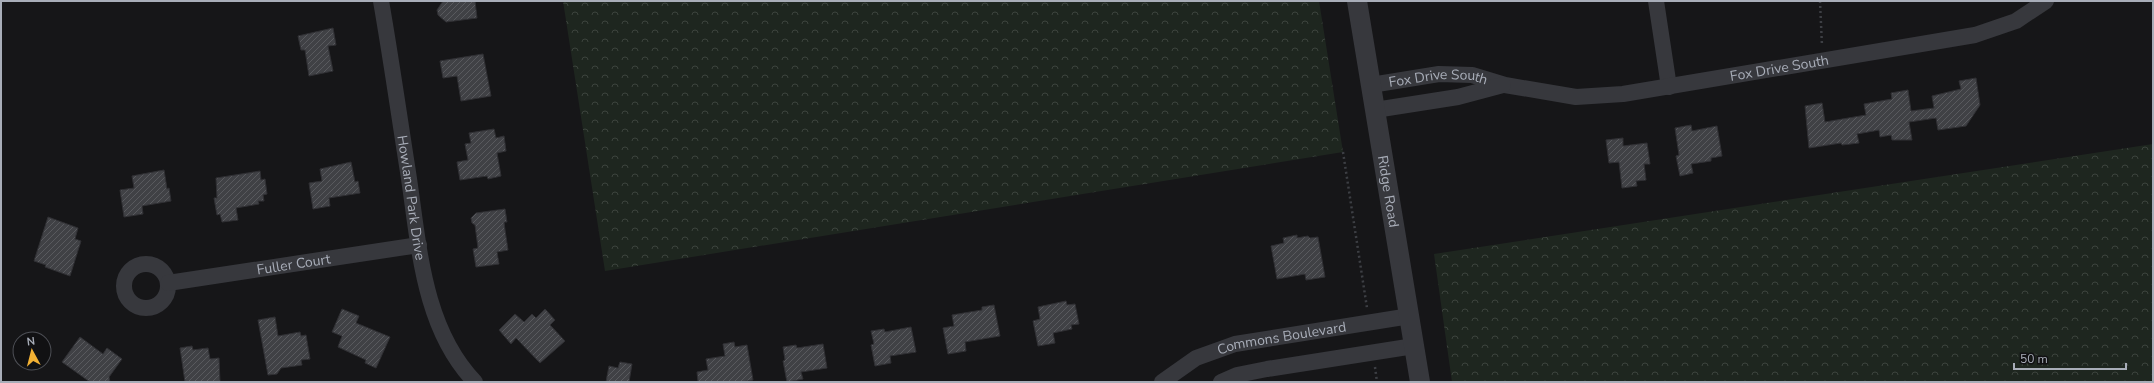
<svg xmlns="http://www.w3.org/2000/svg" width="2154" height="383" font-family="'Nunito Sans',sans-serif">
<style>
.forest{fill:url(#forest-crowns)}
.building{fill:url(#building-hatch);stroke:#303034}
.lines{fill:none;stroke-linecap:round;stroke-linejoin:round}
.path{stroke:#3d3f44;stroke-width:2.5;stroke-dasharray:2 3;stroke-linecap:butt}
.minor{stroke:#37383d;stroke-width:16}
.tertiary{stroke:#37383d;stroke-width:20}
.labels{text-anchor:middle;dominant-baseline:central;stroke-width:4;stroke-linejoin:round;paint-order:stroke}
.street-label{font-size:14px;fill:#a8adb8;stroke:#111113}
</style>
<defs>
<pattern id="forest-crowns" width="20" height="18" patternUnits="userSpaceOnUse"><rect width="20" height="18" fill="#1e261f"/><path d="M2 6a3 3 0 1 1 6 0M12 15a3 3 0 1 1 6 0" fill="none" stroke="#3c433d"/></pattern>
<pattern id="building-hatch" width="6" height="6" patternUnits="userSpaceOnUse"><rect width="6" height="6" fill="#404145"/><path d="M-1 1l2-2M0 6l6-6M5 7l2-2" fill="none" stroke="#595a5e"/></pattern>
</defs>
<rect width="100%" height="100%" fill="#161618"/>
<!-- forest -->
<path class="forest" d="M563,1h756l24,151 -738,119z
M2153,144v238h-701l-18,-128z"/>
<!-- building -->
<path class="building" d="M443,1h32l2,17 -31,4 -8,-7 -1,-5z
M333,28l3,17 -8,1 5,25 -24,5 -4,-26h-4l-3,-14z
M483,54l8,42 -30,5 -4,-25 -14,2 -3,-17z
M1976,78l4,27 -14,21 -28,4 -2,-12 -27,4 3,18h-20l-1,-5 -11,2 -1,-7 -22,4 2,9 -17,2 -1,-2 -32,5 -4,-42 17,-3 3,19 41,-7 -2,-11 28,-5 -1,-6 17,-3 3,21 23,-3 -2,-12 29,-7 -2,-8z
M1691,125l1,6 25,-5 5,30 -11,2v3l-20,3 2,9 -13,3 -4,-20 3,-1 -4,-27z
M494,129l2,9 8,-2 2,15 -9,2 4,23 -13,3 -1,-3 -27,4 -3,-18 11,-2 -3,-16 6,-1 -2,-10z
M1623,138v8l24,-3 3,21h-6l2,16 -10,1 1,5 -15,2 -3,-26 -10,1 -3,-23z
M351,162l4,20 3,-1 2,12 -31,5 1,8 -17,3 -4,-26 13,-2 -2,-12z
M164,170l3,19 2,-1 2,13 -29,5 1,8 -19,3 -4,-27 14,-2 -2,-12z
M260,171l1,9 4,-1 2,15 -4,1 1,6h-6l1,3 -23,4 2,12 -16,2 -2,-8 -3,1 -3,-17h3l-1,-20z
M505,209l2,13h-3l1,8 3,20 -11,2 2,12 -23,3 -3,-18 5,-1 -3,-23 -3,-2 -1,-5 5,-5z
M48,217l30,11 -3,11 6,2 -11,35 -25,-9 1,-2 -12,-4z
M1297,235v3l11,-2 2,2 8,-1 7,40 -19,3 -1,-6 -28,5 -6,-33 13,-3 -1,-5z
M1066,301l1,4 8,-1 4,20 -8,1 1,4 -19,4 2,10 -17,3 -5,-25 7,-2 -2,-12z
M994,305l6,31 -35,6 1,9 -18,3 -5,-26 11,-2 -2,-11 30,-5v-3z
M342,309l17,7 -3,7 34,14 -14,31 -11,-5 1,-3 -28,-13 4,-11 -10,-4z
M545,309l10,11 -5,5 15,16 -25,22 -24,-25 -5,6 -12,-14 16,-16 9,8 8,-8 4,4z
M275,317l3,19 22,-4 1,4 5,-1 4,24 -9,1 1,5 -21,3 -4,6 -9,1 -10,-55z
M911,327l5,25 -26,4 1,7 -16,3 -4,-21 3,-1 -3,-13 13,-2 1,3z
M80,337l23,17 4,-6 15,11 -13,18 1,5h-20l-28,-20z
M734,342l1,5 12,-2 6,35 -11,2h-44l-1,-10 11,-2 -2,-11 19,-3 -2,-12z
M823,344l4,24 -26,4 2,7 -16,3 -4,-21 2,-1 -2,-13 13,-2 1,3z
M192,346l1,4 15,-2 2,11 9,-1 1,24h-35l-5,-34z
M620,362l12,2 -3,18h-23l3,-16 9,2z"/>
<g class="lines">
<!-- path -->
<path class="path" d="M1820,1l2,45
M1343,152l24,156
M1375,367l2,15"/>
<!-- minor -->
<g class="minor">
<path id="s1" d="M381,1c10,57 18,114 27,171 11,71 14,155 67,210"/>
<path d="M1656,1l13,86"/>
<path id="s2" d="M1371,85l68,-11 33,1 33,10 71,12 47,-3 352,-59 41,-14 30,-20"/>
<path d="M1375,110l83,-13 45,-12"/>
<circle cx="146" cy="286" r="22"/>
<path id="s3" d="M168,283l251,-38"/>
<path id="s4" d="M1162,382l34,-24 39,-14 175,-28"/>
<path d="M1221,382l16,-7 30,-6 147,-23"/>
</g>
<!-- tertiary -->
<path class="tertiary" id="s5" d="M1357,1l63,381"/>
</g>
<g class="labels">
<!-- street labels -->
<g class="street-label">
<text stroke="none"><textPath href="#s2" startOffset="414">Fox Drive South</textPath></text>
<text stroke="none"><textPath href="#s2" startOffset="68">Fox Drive South</textPath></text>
<text stroke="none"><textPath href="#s5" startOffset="193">Ridge Road</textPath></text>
<text stroke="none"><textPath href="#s1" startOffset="199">Howland Park Drive</textPath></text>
<text stroke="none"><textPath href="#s3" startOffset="127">Fuller Court</textPath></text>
<text stroke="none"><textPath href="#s4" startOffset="130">Commons Boulevard</textPath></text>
</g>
</g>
<!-- border -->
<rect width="2154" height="383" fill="none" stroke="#a8adb8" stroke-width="4"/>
<!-- north arrow -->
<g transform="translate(32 351) rotate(353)"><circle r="19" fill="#111113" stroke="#4d4f55"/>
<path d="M0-3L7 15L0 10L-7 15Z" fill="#f2b134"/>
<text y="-6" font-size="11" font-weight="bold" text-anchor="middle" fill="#a8adb8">N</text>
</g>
<!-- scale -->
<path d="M2014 363v6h112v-6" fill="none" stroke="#a8adb8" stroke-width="2"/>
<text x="2020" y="363" font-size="12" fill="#a8adb8" stroke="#111113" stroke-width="3" paint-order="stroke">50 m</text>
</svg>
